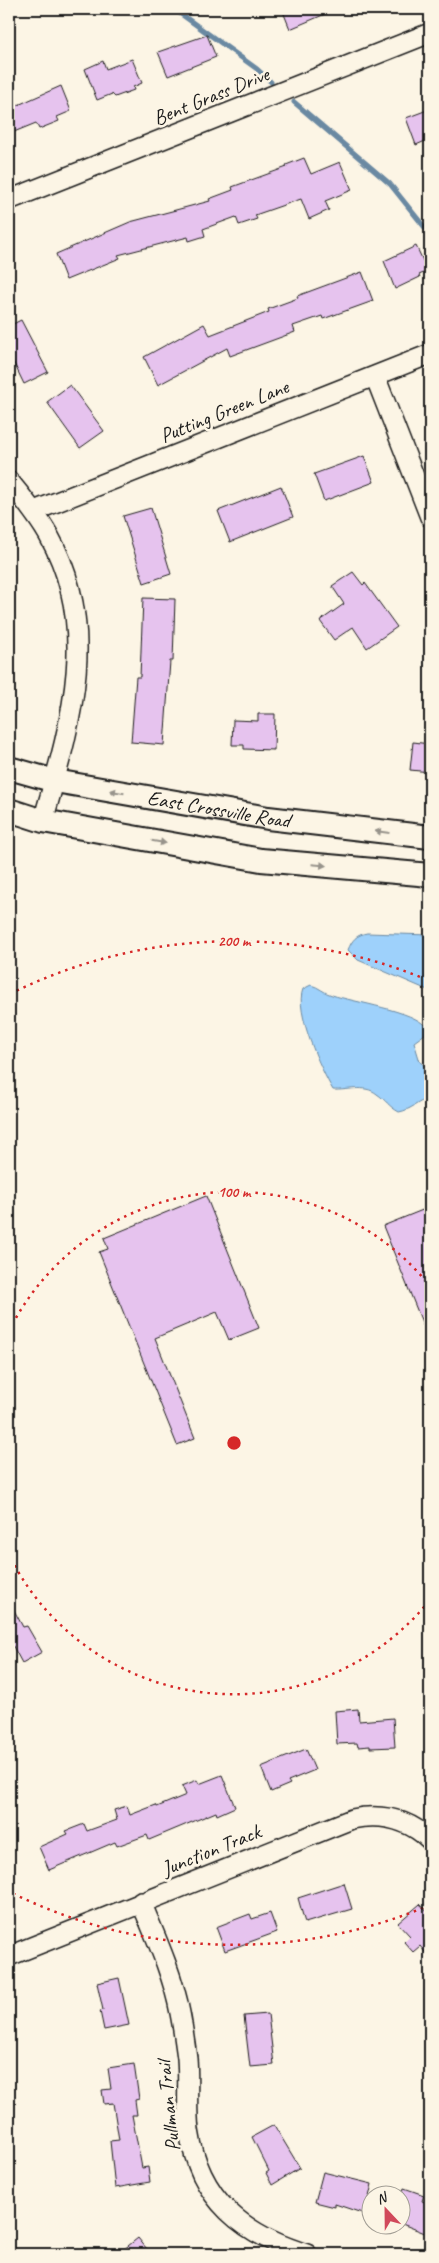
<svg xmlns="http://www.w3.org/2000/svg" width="439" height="2263" font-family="Caveat,sans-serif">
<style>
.water{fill:#9ed1fb;stroke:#6a89a2}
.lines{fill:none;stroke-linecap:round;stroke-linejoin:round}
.stream{stroke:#6a89a2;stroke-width:5}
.building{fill:#e6c3ee;stroke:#1c1c1c}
.minor-casing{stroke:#1c1c1c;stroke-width:22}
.major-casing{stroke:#1c1c1c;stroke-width:26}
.minor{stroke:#fcf5e5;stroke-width:19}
.major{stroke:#fcf5e5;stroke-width:22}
.oneway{fill:#97938b}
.ring{fill:none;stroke:#d62828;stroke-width:2.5;stroke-dasharray:2.5 5}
.labels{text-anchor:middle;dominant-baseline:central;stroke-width:5;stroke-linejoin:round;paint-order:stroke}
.street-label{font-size:21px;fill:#1c1c1c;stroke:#fcf5e5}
.centre{fill:#d62828;stroke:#fcf5e5;stroke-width:2.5}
.ring-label{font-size:15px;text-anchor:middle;font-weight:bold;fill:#d62828;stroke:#fcf5e5;stroke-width:5;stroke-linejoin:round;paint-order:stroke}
</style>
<rect width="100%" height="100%" fill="#fcf5e5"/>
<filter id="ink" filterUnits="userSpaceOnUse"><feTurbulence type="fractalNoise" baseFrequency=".02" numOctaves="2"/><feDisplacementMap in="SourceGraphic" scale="10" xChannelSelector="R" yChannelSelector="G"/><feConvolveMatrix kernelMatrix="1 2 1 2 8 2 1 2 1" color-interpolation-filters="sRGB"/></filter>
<g filter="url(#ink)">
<!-- water -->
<path class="water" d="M367,933l63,2v56l-72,-31 -10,-10c4,-10 8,-15 19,-17z
M311,985c8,2 13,8 21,10 21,7 83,16 94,32l-1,7 -11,8 6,20 10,8v27c-11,4 -19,13 -31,15 -11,-6 -13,-12 -22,-18 -12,-10 -30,-3 -44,-4 -12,-20 -39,-79 -30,-101z"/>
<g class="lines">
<!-- stream -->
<path class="stream" d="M174,9l83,60 14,13
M294,102l96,82 40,50"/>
</g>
<!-- building -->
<path class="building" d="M282,9h55l-47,20z
M207,35l9,22 -48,19 -10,-24z
M132,59l10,24 -9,4 1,3 -19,7 -3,-3 -15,6 -12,-31 18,-8 3,8z
M61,86l10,25 -14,6 2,4 -20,8 -3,-6 -27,11v-25z
M430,109v30l-14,6 -10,-27z
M304,158l7,16 29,-12 12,28 -27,11 4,9 -20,9 -8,-20 -46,16 2,4 -18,6 -3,-8 -33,12 2,7 -16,5 -1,-4 -70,18 2,3 -54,22 -10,-26 74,-32 80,-21 -1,-2 24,-9 -1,-3 55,-20 -1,-2z
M416,246l12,25 -9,4 1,2 -25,12 -11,-28z
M362,272l11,29 -50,18 -1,-3 -29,10 2,6 -65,24 -3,-8 -69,37 -14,-28 60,-33 6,11 59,-23 -1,-3 30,-11 -1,-2z
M21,320l27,52 -24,12 -15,-31v-27z
M70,385l34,46 -24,17 -33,-46z
M364,456l10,26 -50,19 -10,-27z
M281,486l12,31 -63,25 -12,-31z
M151,508l20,66 -27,9 -21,-67z
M353,572l10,13 2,-2 32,44 -30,21 -14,-21 -19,13 -14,-19 24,-17 -12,-18z
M143,598l32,1 -2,62h-3l-6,84 -33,-3 5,-65h4z
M258,714h17l-1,36 -30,-1v-4h-12l1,-25 25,1z
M413,742l17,2v28l-20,-2z
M206,1196l53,132 -30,12 -12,-28 -62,26 40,100 -18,7 -78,-193 9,-3 -4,-11z
M430,1207v135l-47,-116z
M9,1601l14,26 4,-1 15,26 -20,11 -13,-24z
M358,1709l1,12 34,-3 2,29 -25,1v-2l-12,1 -1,-4 -20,1 -2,-33z
M306,1749l9,21 -27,11 2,3 -19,8 -10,-25z
M222,1775l13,32 -18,8 -1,-3 -67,28 -2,-5 -30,11 -2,-4 -66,28 -10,-23 29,-13 -2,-3 18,-7 3,7 30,-11 -3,-10 13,-4 3,9 26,-10 1,2 29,-12 -4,-9 15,-6 2,4z
M344,1883l8,26 -47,14 -7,-25z
M420,1904l10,11v43l-10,-12 -7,6 -9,-10 6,-6 -12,-13z
M270,1913l7,19 -52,19 -9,-24 34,-13 2,5z
M119,1978l10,47 -25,5 -4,-19 3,-1 -6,-27z
M268,2014l6,51 -24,2 -6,-51z
M134,2064l5,35 -4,1 2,15h-5l10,53 6,-1 2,15 -35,6 -5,-47 9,-1 -6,-37 -9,1 -2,-14 9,-1 -3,-21z
M274,2125l26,43 -28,17 -6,-12 3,-2 -17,-34z
M323,2172l49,12 -7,30 -30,-10v3l-20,-5z
M404,2188l20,7 -2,6 8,3v31l-28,-11v-29z
M138,2238l13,16h-33z"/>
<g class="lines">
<!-- minor casing -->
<g class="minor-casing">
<path id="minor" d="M9,200l421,-167
M375,376l55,141
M9,481c14,17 29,35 40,55 52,93 21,190 -6,285
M34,511l396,-157
M141,1902c15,36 32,73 39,111 3,15 5,30 7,45 2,24 -1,49 2,72 10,70 55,105 118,124
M9,1956l343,-137c30,-6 56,0 78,21"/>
</g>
<!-- major casing -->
<g class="major-casing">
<g id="major">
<path id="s1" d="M9,768l46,13 213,37 162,19"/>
<path d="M9,810l34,11 218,39 169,15"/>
</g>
</g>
<!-- minor -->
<use href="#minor" class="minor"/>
<!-- major -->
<use href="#major" class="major"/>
</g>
<!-- one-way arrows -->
<defs><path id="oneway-solid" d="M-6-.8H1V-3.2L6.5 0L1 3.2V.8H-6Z" transform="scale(1.25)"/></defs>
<g class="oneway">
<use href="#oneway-solid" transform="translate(117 792) rotate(-170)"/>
<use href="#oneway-solid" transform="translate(382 832) rotate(-173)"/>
<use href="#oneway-solid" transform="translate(159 842) rotate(10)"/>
<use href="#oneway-solid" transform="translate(319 865) rotate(5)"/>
</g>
</g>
<!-- distance rings -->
<g class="ring">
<path d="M429 1601A251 251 0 0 1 9 1555M9 1331A251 251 0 0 1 429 1285"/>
<path d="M430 1905A502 502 0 0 1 10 1892M10 994A502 502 0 0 1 430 981"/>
</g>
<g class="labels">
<!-- street labels -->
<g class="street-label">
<text transform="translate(211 96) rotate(-22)">Bent Grass Drive</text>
<text transform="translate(224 411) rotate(-22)">Putting Green Lane</text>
<text stroke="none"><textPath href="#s1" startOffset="214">East Crossville Road</textPath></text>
<text transform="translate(211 1850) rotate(-22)">Junction Track</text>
<text transform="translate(168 2106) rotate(-96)">Pullman Trail</text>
</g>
</g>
<circle cx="234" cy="1443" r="8" class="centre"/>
<g class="ring-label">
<text x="234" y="946">200 m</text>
<text x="234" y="1197">100 m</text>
</g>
<!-- margin -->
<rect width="439" height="2263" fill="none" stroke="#fcf5e5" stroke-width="30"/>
<rect x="15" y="15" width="409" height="2233" fill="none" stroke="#1c1c1c" stroke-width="2" filter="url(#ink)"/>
<!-- north arrow -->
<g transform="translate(386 2210) rotate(338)"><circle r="24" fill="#fcf5e5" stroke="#a29e95"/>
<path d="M0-4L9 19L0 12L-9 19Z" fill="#d1495b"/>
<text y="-8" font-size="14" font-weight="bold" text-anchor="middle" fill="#1c1c1c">N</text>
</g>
</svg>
